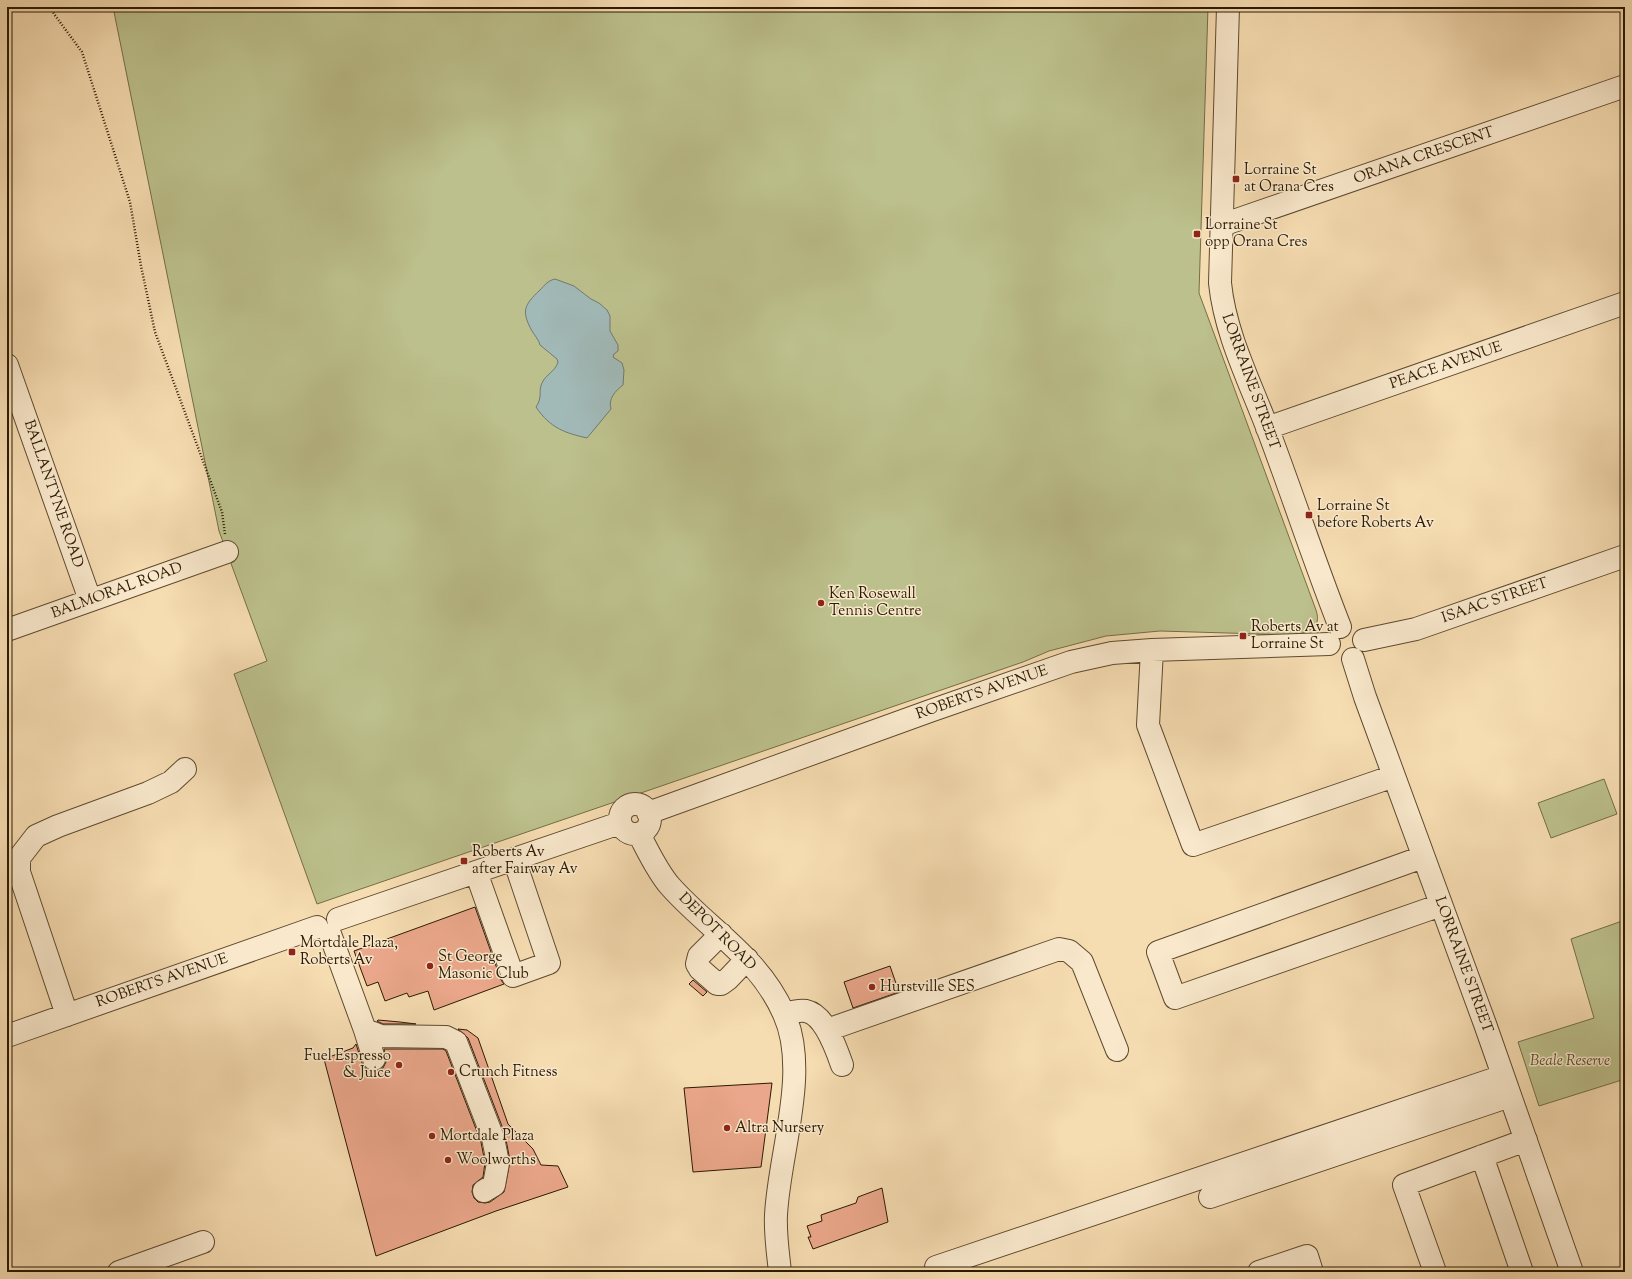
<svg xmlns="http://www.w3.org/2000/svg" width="1632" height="1279" font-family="'Sorts Mill Goudy',serif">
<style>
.green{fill:#bcc08c;stroke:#746d47}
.water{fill:#a1b9b7;stroke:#72796f}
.building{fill:#eba78b;stroke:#2b1a02}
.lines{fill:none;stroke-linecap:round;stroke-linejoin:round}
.minor-casing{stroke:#5e4a2e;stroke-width:24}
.path{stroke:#2b1a02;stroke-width:2.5;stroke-dasharray:1 2;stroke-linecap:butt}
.minor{stroke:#f9e8cc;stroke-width:22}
.poi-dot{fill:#8f2418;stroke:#f9e8cc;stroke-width:1.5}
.labels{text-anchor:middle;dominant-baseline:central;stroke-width:3;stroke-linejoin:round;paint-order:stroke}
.street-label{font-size:15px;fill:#2b1a02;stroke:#f9e8cc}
.poi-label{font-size:15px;fill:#2b1a02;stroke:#f9e8cc;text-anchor:start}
.park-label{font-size:15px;font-style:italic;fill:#564c2b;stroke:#f9e8cc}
</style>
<rect width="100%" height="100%" fill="#f6dcb1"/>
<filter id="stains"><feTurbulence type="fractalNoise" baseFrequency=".005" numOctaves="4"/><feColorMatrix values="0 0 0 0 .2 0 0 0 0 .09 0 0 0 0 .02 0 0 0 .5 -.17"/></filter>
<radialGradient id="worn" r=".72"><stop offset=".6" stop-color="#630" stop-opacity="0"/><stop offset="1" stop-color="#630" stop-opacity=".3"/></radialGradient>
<!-- green -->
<path class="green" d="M113,7h1095l-9,286 117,317c6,18 -7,22 -22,25l-134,-4 -54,5 -57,15 -26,11 -706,242 -83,-230 33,-13 -48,-130z
M1604,779l13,35 -66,24 -13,-35z
M1625,920v159l-86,27 -21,-64 76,-24 -23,-79z"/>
<!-- water -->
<path class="water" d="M555,279l19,7 17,13 8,4 8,7 3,6v15l8,14v6l-4,3 -1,3 9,6 2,7 -1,15c-8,6 -15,14 -12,24l-24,29c-22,-5 -37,-10 -51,-31 7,-10 2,-16 6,-24 4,-9 13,-11 16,-21l-1,-3 -17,-14c-1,-5 -5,-9 -8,-14 -11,-20 -8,-26 8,-41 5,-5 7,-9 15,-11z"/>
<!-- building -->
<path class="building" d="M475,907l26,73 3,4 -70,26 -6,-19 -19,6 -2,-4 -22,8 -7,-19 -11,4 -13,-35z
M890,966l9,26 -46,16 -9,-26z
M693,980l14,12 -4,4 -14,-12z
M378,1020l22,2 16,2h-33l-6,-3z
M458,1029l9,1 11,8 30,86 25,25 8,16 17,1 10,21 -72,24 -120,45 -52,-197 29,-11 3,-4 6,19 3,5 6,3h6l6,-3 3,-6 -2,-13h59l3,2 35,91 4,21 -2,14 -10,8 -1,7 2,6 4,4 7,1 5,-1 14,-10 6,-31 -5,-27 -37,-96z
M772,1083l-11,84 -68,5 -9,-84z
M882,1188l6,34 -75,27 -5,-12h3l-4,-11 15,-5 -1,-6 35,-12 2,-6z"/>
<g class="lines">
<!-- minor casing -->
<g class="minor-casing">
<path id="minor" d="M1228,7l-8,276c5,50 29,97 47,144 25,66 47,134 73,200
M1222,225l403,-139
M7,365l83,235
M1267,428l358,-125
M7,630l220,-78
M1364,640l52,-11 209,-73
M1152,650l-4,75 45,120 201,-69
M1353,659l12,38 120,327 87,248
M620 819a15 15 0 1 1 30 0a15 15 0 1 1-30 0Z
M648,813l282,-102 141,-49 41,-9 40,-3 177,-6
M639,834c9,17 18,37 31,52 39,44 89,71 114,128 26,57 -5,139 -8,201 -1,19 2,38 4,57
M1423,857l-265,95 17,46 266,-93
M476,872l37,104 36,-13 -35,-104
M338,919l282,-96
M330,934l35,96 9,29
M721,934l-22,22 -2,8 3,5 17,15h4l7,-5 19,-20
M784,1014c7,-2 14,-4 22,-3 19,4 30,37 36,54
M67,1015l-48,-143v-14l17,-22 22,-10 90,-33 23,-11 14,-13
M365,1030l16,6 65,1 10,5 37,96 5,25 -4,22 -10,6
M827,1030l232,-81 10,2 13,11 35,88
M7,1036l310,-109
M1482,1156l40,116
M1210,1197l300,-101
M936,1267l567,-191
M119,1272l84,-30
M1259,1272l48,-16 5,16
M1435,1272l-31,-87 122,-45"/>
</g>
<!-- path -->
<path class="path" d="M51,7l3,7 28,38 48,150 11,64 14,66 67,180 3,22"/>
<!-- minor -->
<use href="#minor" class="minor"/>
</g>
<!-- markers -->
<g class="poi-dot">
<rect x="1232" y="175" width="8" height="8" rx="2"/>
<rect x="1193" y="230" width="8" height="8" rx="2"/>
<rect x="1305" y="511" width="8" height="8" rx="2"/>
<circle cx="821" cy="603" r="4"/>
<rect x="1239" y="632" width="8" height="8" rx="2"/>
<rect x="460" y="857" width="8" height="8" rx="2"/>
<rect x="288" y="948" width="8" height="8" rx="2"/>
<circle cx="430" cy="966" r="4"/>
<circle cx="872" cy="987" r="4"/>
<circle cx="399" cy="1065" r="4"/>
<circle cx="451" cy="1072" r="4"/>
<circle cx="727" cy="1128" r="4"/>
<circle cx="432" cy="1136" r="4"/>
<circle cx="448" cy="1160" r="4"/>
</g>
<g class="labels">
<!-- street labels -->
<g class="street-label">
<text transform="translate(1424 156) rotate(-19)">ORANA CRESCENT</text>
<text transform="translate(1446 366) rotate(-19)">PEACE AVENUE</text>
<text transform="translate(1250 382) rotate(70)">LORRAINE STREET</text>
<text transform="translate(53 494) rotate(71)">BALLANTYNE ROAD</text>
<text transform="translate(117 591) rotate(-20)">BALMORAL ROAD</text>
<text transform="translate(1495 601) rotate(-19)">ISAAC STREET</text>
<text transform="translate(982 693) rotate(-19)">ROBERTS AVENUE</text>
<text transform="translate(717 932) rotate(45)">DEPOT ROAD</text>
<text transform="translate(1463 965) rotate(70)">LORRAINE STREET</text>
<text transform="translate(162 981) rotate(-19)">ROBERTS AVENUE</text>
</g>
<!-- poi labels -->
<g class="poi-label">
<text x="1244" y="170">Lorraine St<tspan x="1244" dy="17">at Orana Cres</tspan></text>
<text x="1205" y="225">Lorraine St<tspan x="1205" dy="17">opp Orana Cres</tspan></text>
<text x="1317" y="506">Lorraine St<tspan x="1317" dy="17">before Roberts Av</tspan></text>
<text x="829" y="594">Ken Rosewall<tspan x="829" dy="17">Tennis Centre</tspan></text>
<text x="1251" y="627">Roberts Av at<tspan x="1251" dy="17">Lorraine St</tspan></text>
<text x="472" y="852">Roberts Av<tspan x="472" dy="17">after Fairway Av</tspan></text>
<text x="300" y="943">Mortdale Plaza,<tspan x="300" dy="17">Roberts Av</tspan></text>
<text x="438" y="957">St George<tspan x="438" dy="17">Masonic Club</tspan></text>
<text x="880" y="987">Hurstville SES</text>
<text x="391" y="1056" text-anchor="end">Fuel Espresso<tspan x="391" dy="17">&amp; Juice</tspan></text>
<text x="459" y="1072">Crunch Fitness</text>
<text x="735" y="1128">Altra Nursery</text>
<text x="440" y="1136">Mortdale Plaza</text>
<text x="456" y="1160">Woolworths</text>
</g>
<!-- park labels -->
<g class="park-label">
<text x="1570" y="1061">Beale Reserve</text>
</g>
</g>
<!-- margin -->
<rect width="1632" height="1279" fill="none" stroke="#f6dcb1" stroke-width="24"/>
<rect x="8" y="8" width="1616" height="1263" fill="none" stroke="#2b1a02" stroke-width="2"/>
<rect x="12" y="12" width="1608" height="1255" fill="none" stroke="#2b1a02"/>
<rect width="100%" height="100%" filter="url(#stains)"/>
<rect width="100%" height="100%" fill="url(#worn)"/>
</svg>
